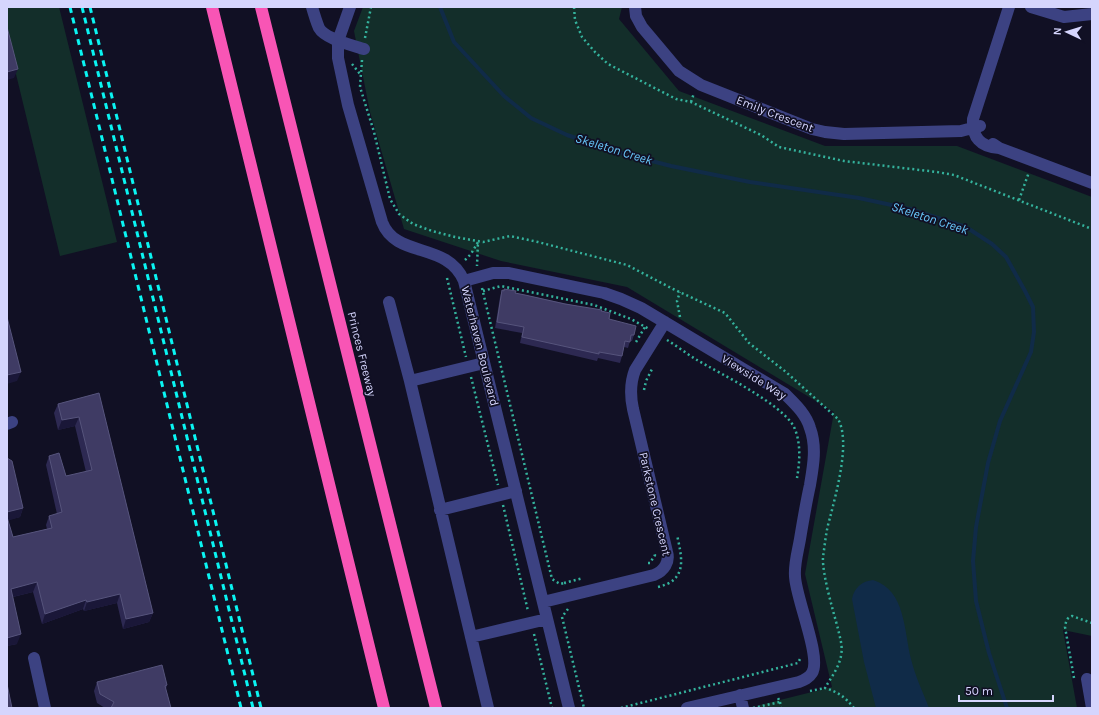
<svg xmlns="http://www.w3.org/2000/svg" width="1099" height="715" font-family="Karla,sans-serif">
<style>
.green{fill:#132e2a}
.water{fill:#102b48}
.lines{fill:none;stroke-linecap:round;stroke-linejoin:round}
.stream{stroke:#102b48;stroke-width:4}
.path{stroke:#34b29c;stroke-width:2.5;stroke-dasharray:2 3;stroke-linecap:butt}
.minor{stroke:#3c4282;stroke-width:12}
.highway{stroke:#f855b5;stroke-width:12}
.rail{stroke:#0af4f2;stroke-width:3;stroke-dasharray:6 5;stroke-linecap:butt}
.wall{fill:#2d2952}
.shaded-wall{fill:#1a1738}
.building{fill:#3f3b64;stroke:#56547c}
.labels{text-anchor:middle;dominant-baseline:central;stroke-width:3.5;stroke-linejoin:round;paint-order:stroke}
.street-label{font-size:12px;fill:#d5d5fd;stroke:#111024}
.water-label{font-size:13px;font-style:italic;fill:#67c6f9;stroke:#111024}
</style>
<rect width="100%" height="100%" fill="#111024"/>
<!-- green -->
<path class="green" d="M7,7h52l58,235 -57,14 -53,-219z
M363,7h259l-3,12 60,72 146,55h132l135,51v439l-29,-6 14,78h-319l2,-3 72,-18 -27,-113 29,-162 -207,-125 -126,-26 -97,-32 -34,-117 -16,-81z"/>
<!-- water -->
<path class="water" d="M873,580c33,10 31,52 38,79 4,17 12,33 18,49h-53l-12,-46 -12,-63c2,-11 10,-18 21,-19z"/>
<g class="lines">
<!-- stream -->
<path class="stream" d="M440,7l14,35 50,54 27,22 36,17 50,17 54,14 79,16 109,16 51,11 56,18 26,17 14,13 19,34 8,16 1,25 -3,20 -31,69 -12,42 -12,64 -3,34 3,40 13,52 18,55"/>
<!-- path -->
<path class="path" d="M574,7l1,13 7,17 13,15 13,12 68,35 15,3 70,33 18,12 65,14 93,11 17,3 138,54
M365,38l6,-31
M362,60l-2,27 14,45 16,67 9,15 14,10 19,7 23,6 28,5 27,-6 28,6 89,23 46,24 52,24 24,30 37,29 52,47c13,23 -2,74 -8,99 -4,12 -5,26 -7,39 -1,17 10,53 15,72 2,9 5,17 3,27 -2,11 -10,22 -16,32 13,4 20,9 29,20
M352,64l8,10
M691,102l3,-9
M1019,200l10,-28
M465,260l6,-6 7,-12 -1,24
M447,278l19,79
M482,288l70,291 8,5 4,-1 1,2
M483,291l18,-5 93,19 37,14 18,10
M680,317l-3,-16 3,-9
M667,340c10,6 20,14 30,20 24,14 85,44 97,67 7,15 6,34 3,51
M636,342l9,-15
M471,377l27,108
M644,390l2,-9 7,-14
M503,505l25,106
M648,563h2l5,-8 -1,-2
M564,583l19,-5
M658,587c30,-7 24,-29 19,-52
M568,609l-6,8 22,91
M534,634l18,74
M1074,678l-9,-51c1,-5 1,-9 7,-11l20,7
M810,691l15,-3
M780,702l1,6
M621,708l177,-45 3,-6
M753,708l27,-6 -2,-4"/>
<!-- minor -->
<path class="minor" d="M312,7c2,7 4,14 7,21 6,11 33,17 45,21
M350,7l-12,34v17l10,47 34,117c14,37 65,19 82,59l105,427
M635,7l1,9 6,11 37,44 22,14 111,44 13,3 19,2 117,-3 19,-5
M1031,7l33,10 28,-3
M993,144l6,4 93,35
M999,148c-19,-1 -27,-11 -26,-29l36,-112
M464,281l29,-8h16l95,20 17,6 20,9 144,86c10,10 21,20 25,34 7,19 3,39 0,57 -4,18 -7,36 -10,54 -2,12 -6,25 -5,37 0,20 27,82 17,97 -3,5 -8,7 -13,9l-112,26
M389,302l21,79 78,327
M410,381l74,-18
M7,424l5,-2
M440,510l76,-19
M543,602l111,-27c10,-4 16,-13 13,-23l-34,-143c-3,-14 -3,-26 2,-39l30,-48
M471,637l76,-18
M34,658l11,50
M1087,679l5,29
M740,695l3,13"/>
<!-- highway -->
<path class="highway" d="M212,7l172,701
M261,7l175,701"/>
<!-- rail -->
<path class="rail" d="M70,7l171,701
M82,7l171,701
M90,7l171,701"/>
</g>
<!-- wall -->
<path class="wall" d="M502,290l99,21 8,8 25,16 -2,6h-2l-2,7 -4,-1 -2,9 -2,7 -22,-5 -1,3 -77,-18 2,-10 -27,-5 5,-31z
M99,393l54,220 -4,9 -26,7 -6,-26 -33,8 -1,-2 -41,15 -9,-32 -20,5 4,47 -10,2v-188l16,50 -3,9 -12,3 5,17 34,-8 -1,-4 3,-9 8,-2 -11,-49 3,-9 17,20 20,-4 -11,-46 -17,4 -4,-17 4,-9z
M97,682l70,3 -1,4 5,19h-66l-8,-5 -3,-12z"/>
<!-- shaded-wall -->
<path class="shaded-wall" d="M18,69l-4,9 -7,2v-8z
M21,372l-4,9 -10,3v-9z
M79,417l-4,9 -17,4 4,-10z
M23,508l-3,9 -13,4v-9z
M37,582l-4,10 -25,6 3,-9z
M120,594l-3,9 -33,8 3,-9z
M86,600l-3,9 -41,15 3,-10z
M153,613l-4,9 -26,7 3,-10z
M21,634l-4,10 -10,2v-8z"/>
<!-- building -->
<path class="building" d="M7,27l11,42 -11,3z
M504,289l12,2 -1,2 10,2 40,9 37,6 -1,1 9,2 -1,6 27,7 -2,9h-3l-1,7 -5,-1 -3,15 -23,-4v2l-77,-17 2,-10 -27,-5 5,-32 2,1z
M7,317l14,55 -14,3z
M99,393l54,220 -27,6 -6,-25 -33,8 -1,-2 -41,14 -8,-32 -26,7 10,45 -14,4v-121l6,20 39,-9 -3,-12 13,-4 -13,-56 10,-3 7,23 26,-6 -13,-53 -17,3 -4,-16z
M7,458l5,3 11,47 -16,4z
M162,665l5,20 -2,1 6,22h-60l3,-6 -14,-8 -3,-12z
M7,684l5,24h-5z"/>
<g class="labels">
<!-- street labels -->
<g class="street-label">
<text transform="translate(775 114) rotate(21)">Emily Crescent</text>
<text transform="translate(480 346) rotate(76)">Waterhaven Boulevard</text>
<text transform="translate(362 354) rotate(76)">Princes Freeway</text>
<text transform="translate(754 377) rotate(32)">Viewside Way</text>
<text transform="translate(655 504) rotate(77)">Parkstone Crescent</text>
</g>
<!-- water labels -->
<g class="water-label">
<text transform="translate(614 149) rotate(17)">Skeleton Creek</text>
<text transform="translate(930 218) rotate(18)">Skeleton Creek</text>
</g>
</g>
<!-- border -->
<rect width="1099" height="715" fill="none" stroke="#d5d5fd" stroke-width="16"/>
<!-- north arrow -->
<g transform="translate(1067 32) rotate(274)" stroke="#111024" stroke-width="3" paint-order="stroke">
<path d="M0-3L7 15L0 10L-7 15Z" fill="#d5d5fd"/>
<text y="-6" font-size="11" font-weight="bold" text-anchor="middle" fill="#d5d5fd">N</text>
</g>
<!-- scale -->
<path d="M959 695v6h94v-6" fill="none" stroke="#d5d5fd" stroke-width="2"/>
<text x="965" y="695" font-size="12" fill="#d5d5fd" stroke="#111024" stroke-width="3" paint-order="stroke">50 m</text>
</svg>
